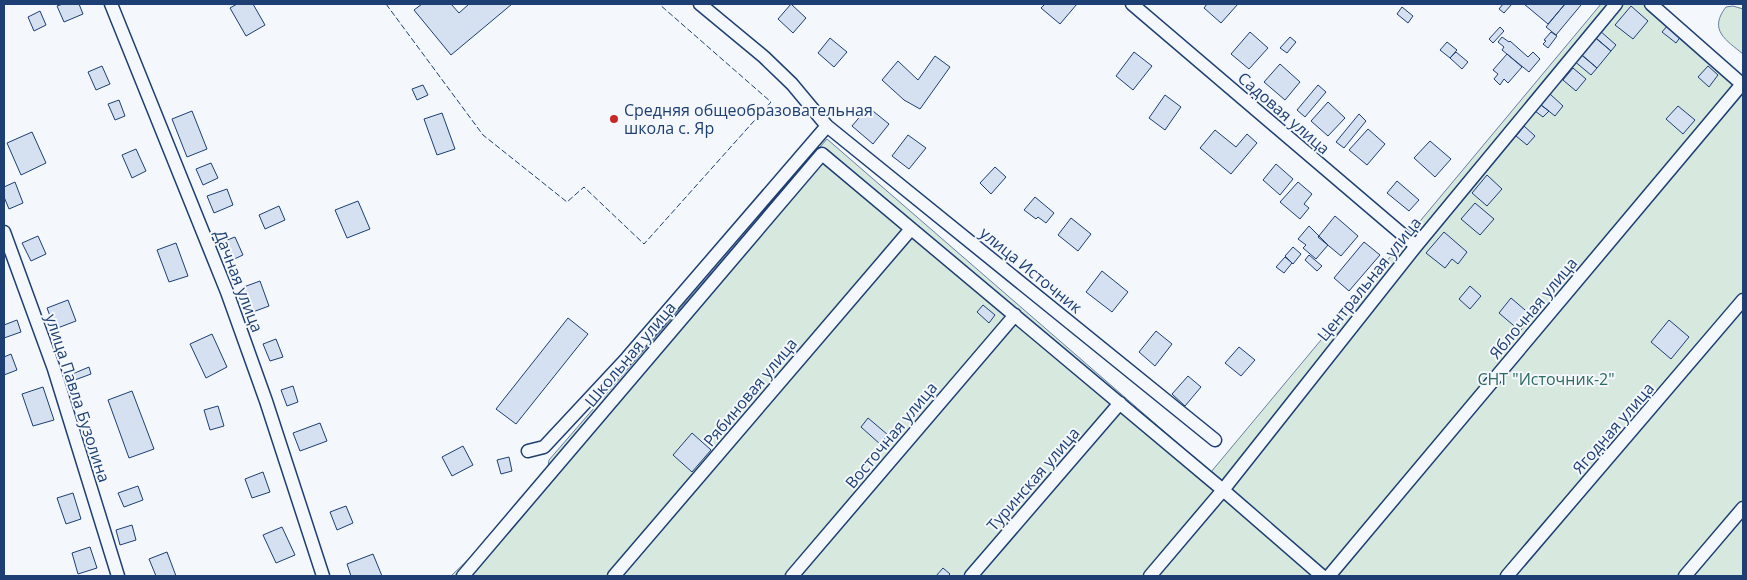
<svg xmlns="http://www.w3.org/2000/svg" width="1747" height="580" font-family="'Open Sans',sans-serif">
<style>
.green{fill:#d7e8df;stroke:#687fa3}
.building{fill:#d5e0f0;stroke:#1d3f73}
.lines{fill:none;stroke-linecap:round;stroke-linejoin:round}
.street-casing{stroke:#1d3f73;stroke-width:15}
.street{stroke:#f4f7fb;stroke-width:12}
.fence{stroke:#1d3f73;stroke-width:1;stroke-dasharray:6 2.5;stroke-linecap:butt}
.poi-dot{fill:#c62828;stroke:#f4f7fb;stroke-width:2}
.labels{text-anchor:middle;dominant-baseline:central;stroke-width:4;stroke-linejoin:round;paint-order:stroke}
.poi-label{font-size:16px;fill:#1d3f73;stroke:#f4f7fb;text-anchor:start}
.street-label{font-size:16px;fill:#1d3f73;stroke:#f4f7fb}
.park-label{font-size:16px;fill:#2c6c60;stroke:#f4f7fb}
</style>
<rect width="100%" height="100%" fill="#f4f7fb"/>
<!-- green -->
<path class="green" d="M1601,4h56l86,73v499h-1292l94,-90 4,-26 278,-321 384,333z
M1733,6l10,3v45c-17,-14 -35,-24 -17,-47z"/>
<!-- building -->
<path class="building" d="M63,4h16l4,10 -19,8 -7,-16z
M237,4h16l12,21 -19,11 -16,-28z
M422,4h29l8,9 10,-9h43l-61,51 -37,-45z
M791,4l15,14 -13,15 -15,-14z
M1045,4h32l-17,20 -19,-16z
M1207,4h31l-17,19 -17,-15z
M1503,4h9l-8,9 -5,-4z
M1524,4h41l-17,20z
M1565,4h15l1,1 -25,30 -10,-8z
M1631,6l17,15 -15,18 -18,-14z
M1402,7l11,9 -5,7 -11,-9z
M40,11l6,14 -12,6 -6,-14z
M1668,25l13,11 -5,7 -14,-11z
M1500,27l4,4 -11,12 -4,-4z
M1599,30l17,15 -5,6 -18,-15z
M1250,32l18,16 -19,21 -18,-15z
M1551,32l6,4 -9,12 -5,-4 3,-3 -2,-1z
M1290,37l6,5 -9,11 -7,-5z
M1502,37l7,5 1,-1 18,16 5,-5 7,7 -11,13 -27,-22 2,-3 -6,-5z
M1595,37l16,14 -14,17 -16,-14z
M830,38l17,14 -13,15 -16,-14z
M1447,42l10,8 -7,8 -10,-8z
M1134,52l18,14 -19,24 -17,-14z
M1456,52l12,10 -6,7 -12,-11z
M1579,53l18,15 -6,7 -18,-15z
M1507,54l15,13 -14,16 -4,-4 -4,6 -6,-6 4,-5 -5,-4z
M935,56l15,11 -30,42 -16,-9 -22,-20 16,-19 20,19z
M1280,64l20,18 -15,18 -21,-18z
M102,66l8,18 -14,6 -8,-18z
M1708,66l10,9 -9,12 -11,-10z
M1573,68l13,11 -10,12 -13,-11z
M423,85l5,10 -11,5 -5,-11z
M1318,85l8,7 -21,25 -8,-7z
M1550,94l13,12 -8,10 -14,-11z
M1165,95l16,12 -16,23 -16,-12z
M119,100l6,16 -10,4 -7,-16z
M1328,102l17,16 -17,18 -17,-15z
M1541,105l8,6 -6,6 -8,-6z
M1678,106l17,14 -12,14 -17,-15z
M868,107l21,17 -16,20 -21,-18z
M192,111l15,38 -20,8 -15,-38z
M442,113l13,36 -18,6 -13,-36z
M1359,114l7,7 -22,27 -8,-6z
M1524,126l11,10 -8,9 -11,-9z
M1368,129l17,15 -18,21 -18,-15z
M1215,130l21,17 11,-13 10,9 -26,31 -31,-26z
M32,132l14,31 -25,12 -14,-32z
M908,135l18,13 -17,21 -17,-13z
M1430,141l21,18 -16,18 -21,-19z
M136,149l10,22 -14,7 -10,-23z
M211,163l7,15 -15,7 -7,-16z
M1276,164l17,15 -13,16 -17,-15z
M995,167l11,10 -15,17 -11,-11z
M1487,175l15,14 -15,17 -15,-13z
M1397,181l22,19 -10,11 -22,-18z
M15,182l8,21 -14,6 -5,-12v-10z
M1298,182l14,12 -8,10 5,4 -9,11 -20,-17z
M227,189l6,16 -19,8 -7,-17z
M1035,197l19,16 -8,10 -8,-6 -2,2 -12,-9z
M358,201l12,28 -23,9 -12,-28z
M1475,203l19,16 -14,16 -19,-16z
M279,206l6,14 -20,9 -6,-14z
M1335,216l23,20 -17,20 -23,-19z
M1071,218l20,16 -13,17 -20,-16z
M1309,226l19,19 -12,14 -13,-11 3,-3 -8,-6z
M1444,232l23,20 -9,12 -6,-5 -7,9 -19,-15z
M38,236l8,18 -15,7 -9,-18z
M235,237l8,18 -13,6 -8,-19z
M1364,242l16,13 -31,36 -15,-13z
M176,243l12,33 -19,6 -12,-32z
M1293,247l8,7 -8,10 -8,-8z
M1309,255l13,11 -5,5 -12,-11z
M1285,257l7,6 -8,10 -8,-6z
M1102,271l26,21 -16,20 -26,-20z
M260,281l9,25 -19,7 -9,-25z
M1470,286l11,10 -11,13 -11,-10z
M1511,298l21,18 -12,15 -21,-18z
M68,300l8,21 -21,8 -8,-21z
M983,305l12,10 -6,8 -12,-11z
M568,318l20,16 -72,90 -20,-15z
M17,320l4,12 -17,6v-13z
M1669,320l20,17 -18,22 -20,-17z
M1156,331l16,13 -17,22 -16,-14z
M212,334l15,33 -21,11 -16,-34z
M276,339l7,18 -13,4 -7,-17z
M1239,347l16,13 -14,16 -16,-13z
M11,354l6,16 -13,5v-18z
M89,367l2,7 -19,7 -2,-6z
M1188,376l13,11 -16,19 -13,-12z
M293,386l5,16 -11,4 -6,-16z
M43,387l11,33 -21,6 -11,-32z
M132,391l22,58 -25,9 -21,-58z
M218,406l6,20 -14,4 -6,-20z
M868,418l20,17 -8,9 -19,-17z
M320,423l7,18 -27,10 -7,-18z
M692,433l19,17 -19,22 -19,-17z
M463,446l10,19 -21,11 -10,-19z
M509,457l3,14 -11,3 -4,-14z
M263,472l7,20 -18,6 -7,-19z
M138,486l5,14 -19,7 -6,-14z
M73,493l8,26 -15,5 -9,-26z
M346,506l7,17 -16,7 -7,-18z
M132,525l4,15 -16,5 -4,-15z
M282,527l13,28 -19,8 -13,-28z
M90,547l7,21 -19,6 -6,-21z
M167,552l9,24h-20l-7,-17z
M373,554l9,22h-31l-4,-12z
M943,568l7,6 -2,2h-12z"/>
<g class="lines">
<!-- street casing -->
<g class="street-casing">
<path id="street" d="M111,4l116,288 39,109 57,175
M700,4l64,53 28,27 35,42 388,314
M1132,4l284,242
M1651,4l92,81
M4,232l50,137 64,207
M528,451l16,-4 83,-89 200,-232
M463,576l359,-422 401,336 99,86
M614,576l297,-347
M792,576l223,-261
M971,576l149,-173
M1150,576l73,-86 193,-244 200,-242
M1329,576l413,-492
M1507,576l236,-276
M1685,576l58,-68"/>
</g>
<!-- street -->
<use href="#street" class="street"/>
<!-- fence -->
<path class="fence" d="M386,4l97,131 84,67 17,-15 60,57 127,-142 -112,-98"/>
</g>
<!-- markers -->
<circle class="poi-dot" cx="614" cy="119" r="5"/>
<g class="labels">
<!-- poi labels -->
<g class="poi-label">
<text x="624" y="110">Средняя общеобразовательная<tspan x="624" dy="18">школа с. Яр</tspan></text>
</g>
<!-- street labels -->
<g class="street-label">
<text transform="translate(1284 113) rotate(41)">Садовая улица</text>
<text transform="translate(1031 270) rotate(39)">улица Источник</text>
<text transform="translate(1369 279) rotate(-51)">Центральная улица</text>
<text transform="translate(239 281) rotate(69)">Дачная улица</text>
<text transform="translate(1533 308) rotate(-50)">Яблочная улица</text>
<text transform="translate(630 354) rotate(-50)">Школьная улица</text>
<text transform="translate(750 392) rotate(-50)">Рябиновая улица</text>
<text transform="translate(78 398) rotate(72)">улица Павла Бузолина</text>
<text transform="translate(1613 428) rotate(-49)">Ягодная улица</text>
<text transform="translate(891 435) rotate(-50)">Восточная улица</text>
<text transform="translate(1033 479) rotate(-49)">Туринская улица</text>
</g>
<!-- park labels -->
<g class="park-label">
<text x="1546" y="379">СНТ "Источник-2"</text>
</g>
</g>
<!-- border -->
<rect width="1747" height="580" fill="none" stroke="#1d3f73" stroke-width="10"/>
</svg>
